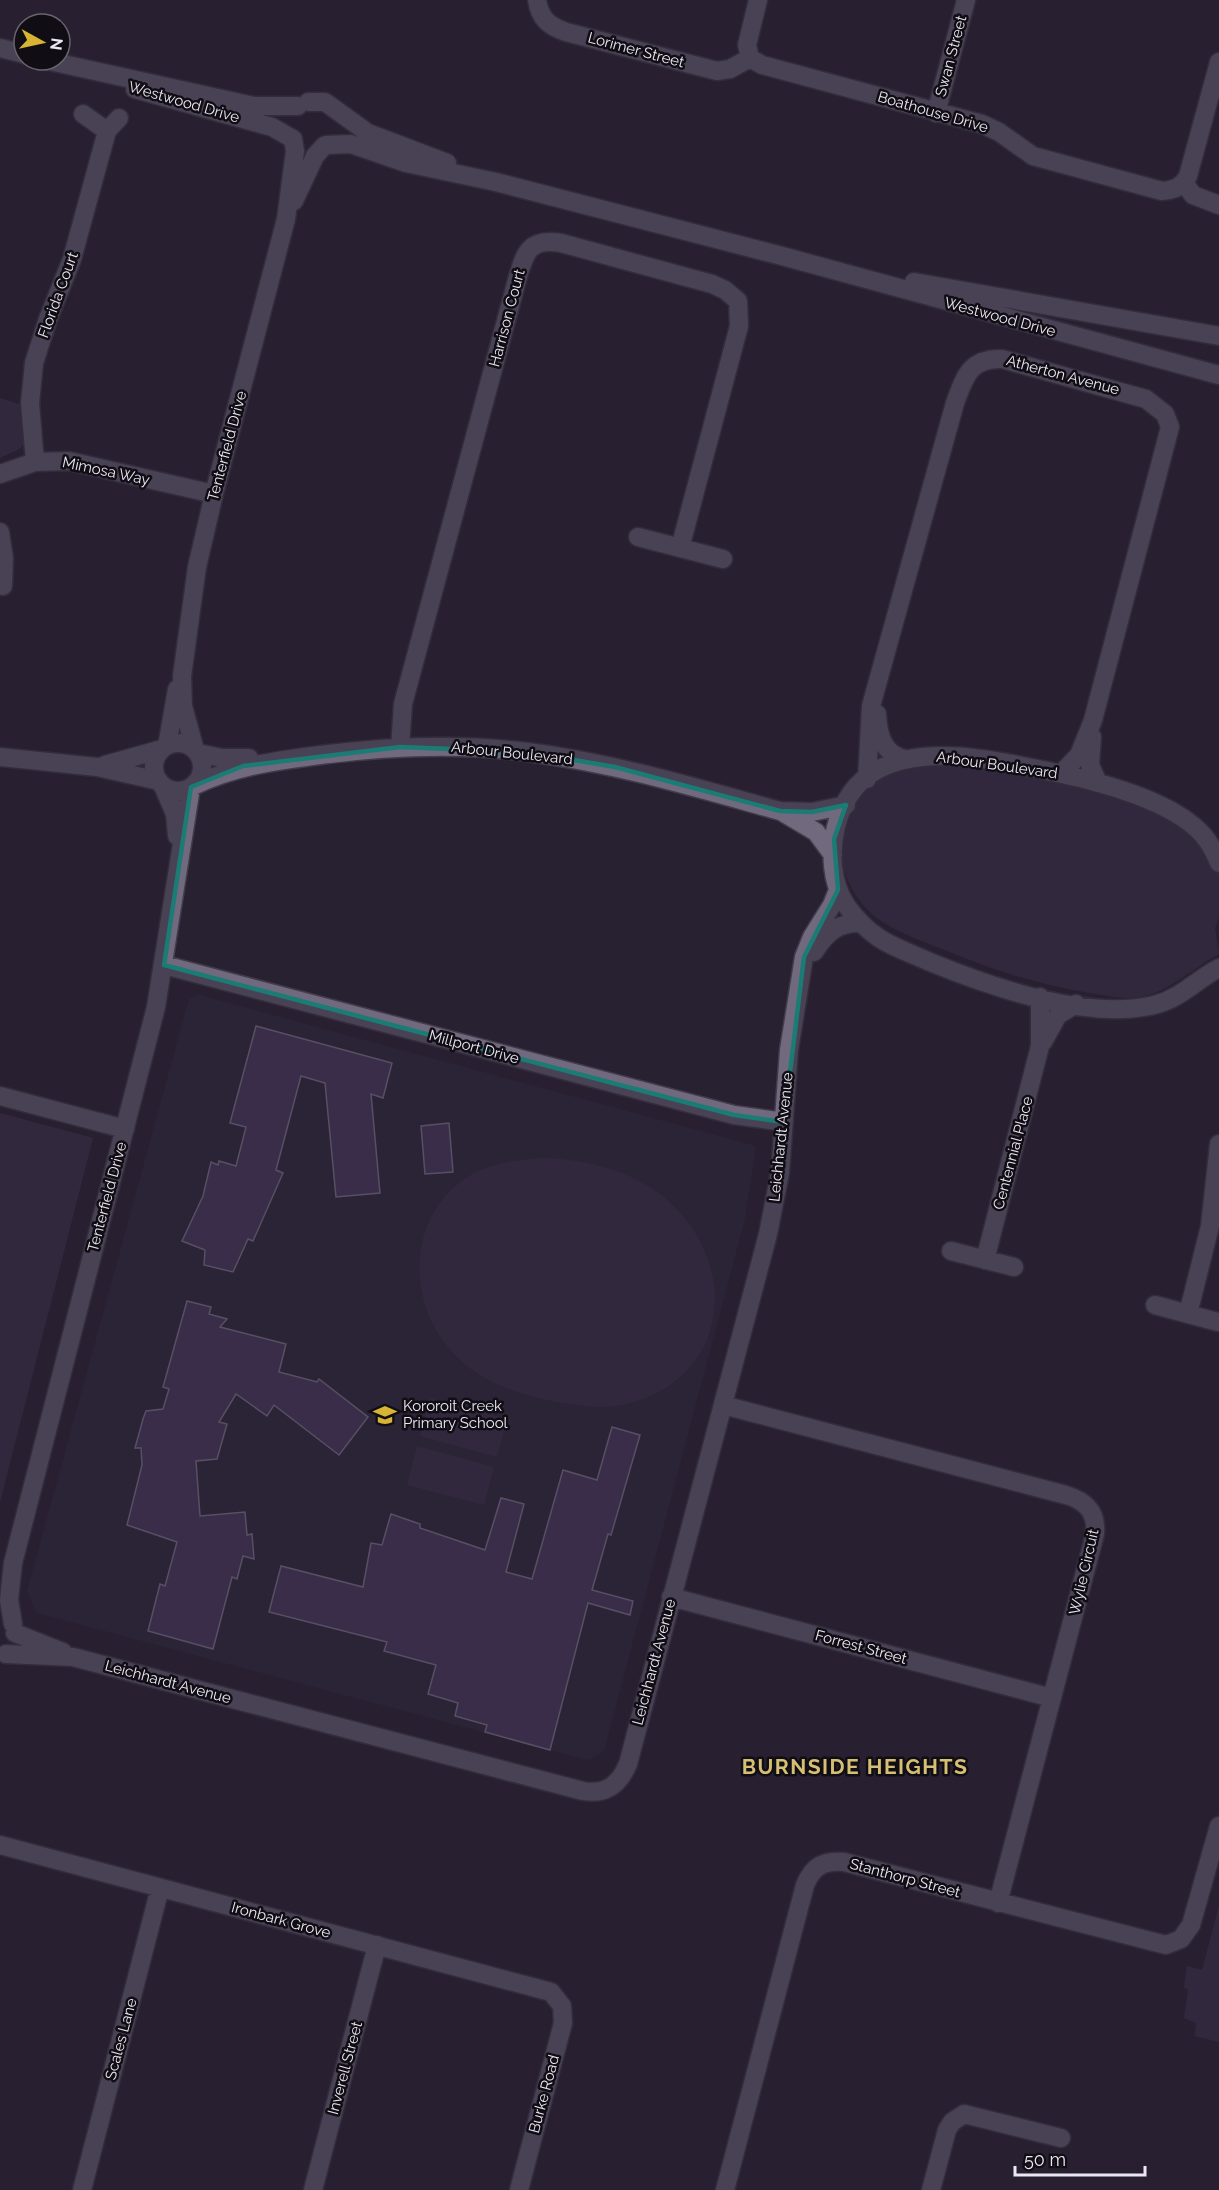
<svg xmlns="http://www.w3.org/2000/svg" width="1219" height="2190" font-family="Raleway,sans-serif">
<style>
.built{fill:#30263d}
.green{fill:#3e324f}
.building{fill:#503d69;stroke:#90889d;stroke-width:1.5}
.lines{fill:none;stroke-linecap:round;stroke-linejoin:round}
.minor-casing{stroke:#413b4a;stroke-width:21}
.minor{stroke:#71697e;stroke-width:18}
.marked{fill:none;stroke:#1a7c75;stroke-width:4.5;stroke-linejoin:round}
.labels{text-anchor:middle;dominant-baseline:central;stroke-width:5;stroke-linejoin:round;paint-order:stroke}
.street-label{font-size:15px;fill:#ebe7f3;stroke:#100d14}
.poi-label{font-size:15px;fill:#ebe7f3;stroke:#100d14;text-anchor:start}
.district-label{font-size:21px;font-weight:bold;letter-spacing:1.5px;fill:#d6bf72;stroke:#100d14}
</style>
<rect width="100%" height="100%" fill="#282132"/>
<!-- built -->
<path class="built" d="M199,995l557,151 -11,73 -141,532 -16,9 -551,-147 -10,-22 162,-592z"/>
<!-- green -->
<path class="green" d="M0,398l22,7 2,37 -3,6 -21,10z
M920,760l103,10 148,44 42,42 6,17v44l-4,11 4,26c-29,15 -53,42 -88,44 -14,0 -28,-3 -41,-5 -52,-8 -99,-24 -148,-44 -22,-9 -46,-17 -65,-31 -27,-21 -45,-61 -31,-93 18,-44 31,-50 74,-65z
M0,1113l93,25 -93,364z
M542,1158c43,1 89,12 123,40 81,69 62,191 -50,208 -20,3 -43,-2 -63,-5 -35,-7 -68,-18 -94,-43 -55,-53 -53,-148 18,-186 21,-10 44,-12 66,-14z
M430,1398l77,21 -10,38 -77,-21z
M417,1446l77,21 -10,38 -77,-20z
M1219,1906v136l-24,-6 1,-13 -12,-5 4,-28 -4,-3 3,-21 15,4z"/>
<!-- building -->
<path class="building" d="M256,1026l136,37 -9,35 -12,-4 9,99 -44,4 -11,-114 -24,-7 -25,94 7,3 -30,68 -5,-2 -15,33 -29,-7 1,-15 -23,-9 21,-45 8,-34 7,3 1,-4 17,5 10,-39 -16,-4z
M449,1123l4,49 -28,2 -4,-48z
M187,1301l24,6 -2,7 18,5 -7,8 66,17 -7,28 38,10 2,-3 49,38 -29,38 -65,-50 -7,11 -31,-22 -17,28 8,2 -10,35 -21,2 4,55 45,-4 2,23 5,-1 2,25 -11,-3 -6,23 -5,-2 -19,72 -65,-18 12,-47 5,2 12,-44 -50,-17 15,-60 -1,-17h-6l8,-29 3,-8 17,-2 6,-20 -6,-2z
M612,1427l28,8 -29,100 -3,-1 -16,56 41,11 -3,14 -42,-12 -38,147 -65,-18 2,-7 -32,-9 3,-13 -30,-9 8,-29 -52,-14 3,-9 -118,-30 12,-46 82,21 8,-44 11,2 9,-31 29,10v4l65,22 16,-52 23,6 -18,68 26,7 31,-109 34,10z"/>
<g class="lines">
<!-- minor casing -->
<g class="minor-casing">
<path id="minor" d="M537,0c3,19 12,26 29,32l151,39 13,-2 20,-11
M758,0l-11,45 3,13 12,7 220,59 17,8 34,24 129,35c12,-1 20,-4 26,-15l31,-114
M0,48l24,6
M45,60l209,46h44
M135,89l137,38 21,12
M308,102h17l43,31 79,30
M936,113l30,-113
M83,114l24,17 12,-13
M326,145l25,-1 55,19 90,19 286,74 437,119
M1184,183l9,12 26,10
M294,201l21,-45 9,-10
M914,282l305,54
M35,462l-5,-59 4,-40 14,-44 24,-60 35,-128
M0,474l35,-12 34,-1 145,33
M0,532l4,26 -1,28
M638,537l85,22
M877,714c1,21 6,40 28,45
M1092,737l-2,28 8,18
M154 767a24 24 0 1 1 48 0a24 24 0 1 1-48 0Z
M167,746l10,-57
M400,747l3,-43 114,-424c8,-28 12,-42 44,-37l151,41 13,6 13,11 1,25 -59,222
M195,750l-12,-44 -1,-30 15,-109 17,-73 72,-275 9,-68 -2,-12
M198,753l24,5h27
M0,757l97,10 62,14
M105,765l57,-16
M867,779l4,-73 84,-303c10,-27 15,-45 47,-44l144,40 19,15 5,13 -77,293 -14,35 -18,19
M163,786l12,28 2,22
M193,786c41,-20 82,-25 127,-31 69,-9 139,-12 208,-3 86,11 169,36 252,59l32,1 34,-7
M784,813l32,19 17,23
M1219,863c-4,-10 -9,-20 -16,-28 -30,-34 -103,-53 -146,-62 -72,-15 -196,-47 -221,54 -6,25 -5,55 10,78 9,13 20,24 33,33 15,10 34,16 51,24 61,25 159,59 224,43 26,-6 42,-25 65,-37
M814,952c12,-19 24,-30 47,-29
M164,965l570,150 50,7
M1043,1042l15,-27 18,-11
M0,1096l125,33
M951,1251l63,16
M985,1260l55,-214v-49
M1155,1305l63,17
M1188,1314l22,-88 9,-82
M723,1405l343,90c20,6 31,17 29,39l-97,369
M671,1597l381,101
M13,1624l-4,-24 4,-37 143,-556 35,-220
M15,1633l48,19
M6,1654l67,3 510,134c23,4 36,-6 45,-27l140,-530 12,-61 9,-123 15,-93 8,-20 20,-32 6,-15
M0,1845l551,147 11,14 1,17 -44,167
M82,2190l78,-302
M313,2190l64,-245
M725,2190l80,-305c8,-19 19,-25 39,-23l322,83 15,-6 10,-14 28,-99
M931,2190l16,-60 5,-8 12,-8 97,24"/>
</g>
<!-- minor -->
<use href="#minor" class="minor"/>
</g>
<!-- marked area -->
<path d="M0 0H1219V2190H0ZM400,747l127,5 88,15 165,44 32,1 34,-7 -12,34 4,51 -34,67 -20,165 -50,-7 -570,-150 27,-178 52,-21z" fill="#282132" fill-opacity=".55" fill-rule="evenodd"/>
<path class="marked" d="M400,747l127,5 88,15 165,44 32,1 34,-7 -12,34 4,51 -34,67 -20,165 -50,-7 -570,-150 27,-178 52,-21z"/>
<!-- icons -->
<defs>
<g id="school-bare" transform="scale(1.8)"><path d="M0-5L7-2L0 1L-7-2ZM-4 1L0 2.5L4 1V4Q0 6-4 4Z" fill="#d7b434" stroke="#100d14" stroke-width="2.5" paint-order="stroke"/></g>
</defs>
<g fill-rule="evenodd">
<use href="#school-bare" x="385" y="1415"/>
</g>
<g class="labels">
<!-- street labels -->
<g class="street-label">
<text transform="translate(636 50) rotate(15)">Lorimer Street</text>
<text transform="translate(951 56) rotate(-75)">Swan Street</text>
<text transform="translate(184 102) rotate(16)">Westwood Drive</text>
<text transform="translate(933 112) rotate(16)">Boathouse Drive</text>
<text transform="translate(58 295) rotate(-70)">Florida Court</text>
<text transform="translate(1000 317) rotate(15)">Westwood Drive</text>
<text transform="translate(507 318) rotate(-75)">Harrison Court</text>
<text transform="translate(1063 375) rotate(15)">Atherton Avenue</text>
<text transform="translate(227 446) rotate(-75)">Tenterfield Drive</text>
<text transform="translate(106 471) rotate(12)">Mimosa Way</text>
<text transform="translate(512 753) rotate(6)">Arbour Boulevard</text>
<text transform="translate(997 765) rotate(8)">Arbour Boulevard</text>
<text transform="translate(474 1047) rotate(15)">Millport Drive</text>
<text transform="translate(781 1137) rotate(-84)">Leichhardt Avenue</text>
<text transform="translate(1013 1153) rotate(-75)">Centennial Place</text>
<text transform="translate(107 1197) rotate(-75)">Tenterfield Drive</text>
<text transform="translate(1084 1572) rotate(-77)">Wylie Circuit</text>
<text transform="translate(861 1647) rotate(15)">Forrest Street</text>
<text transform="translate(654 1662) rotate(-75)">Leichhardt Avenue</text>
<text transform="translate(168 1682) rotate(15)">Leichhardt Avenue</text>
<text transform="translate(905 1878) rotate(15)">Stanthorp Street</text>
<text transform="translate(281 1920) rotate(15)">Ironbark Grove</text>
<text transform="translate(121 2039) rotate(-75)">Scales Lane</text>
<text transform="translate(345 2068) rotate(-75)">Inverell Street</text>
<text transform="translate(544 2094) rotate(-75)">Burke Road</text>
</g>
<!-- poi labels -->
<g class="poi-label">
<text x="403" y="1406">Kororoit Creek<tspan x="403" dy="17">Primary School</tspan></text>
</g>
<!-- district labels -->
<g class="district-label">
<text x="855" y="1766">BURNSIDE HEIGHTS</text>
</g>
</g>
<!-- north arrow -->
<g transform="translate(42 42) rotate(98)"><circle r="28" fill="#100d14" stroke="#68646d" stroke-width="1.5"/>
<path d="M0-4.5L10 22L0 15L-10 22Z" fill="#d7b434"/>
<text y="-9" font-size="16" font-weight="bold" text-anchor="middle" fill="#ebe7f3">N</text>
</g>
<!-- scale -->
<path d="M1015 2166v9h130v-9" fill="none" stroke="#ebe7f3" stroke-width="3"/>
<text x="1024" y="2166" font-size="18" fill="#ebe7f3" stroke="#100d14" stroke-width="4.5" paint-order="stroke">50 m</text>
</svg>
